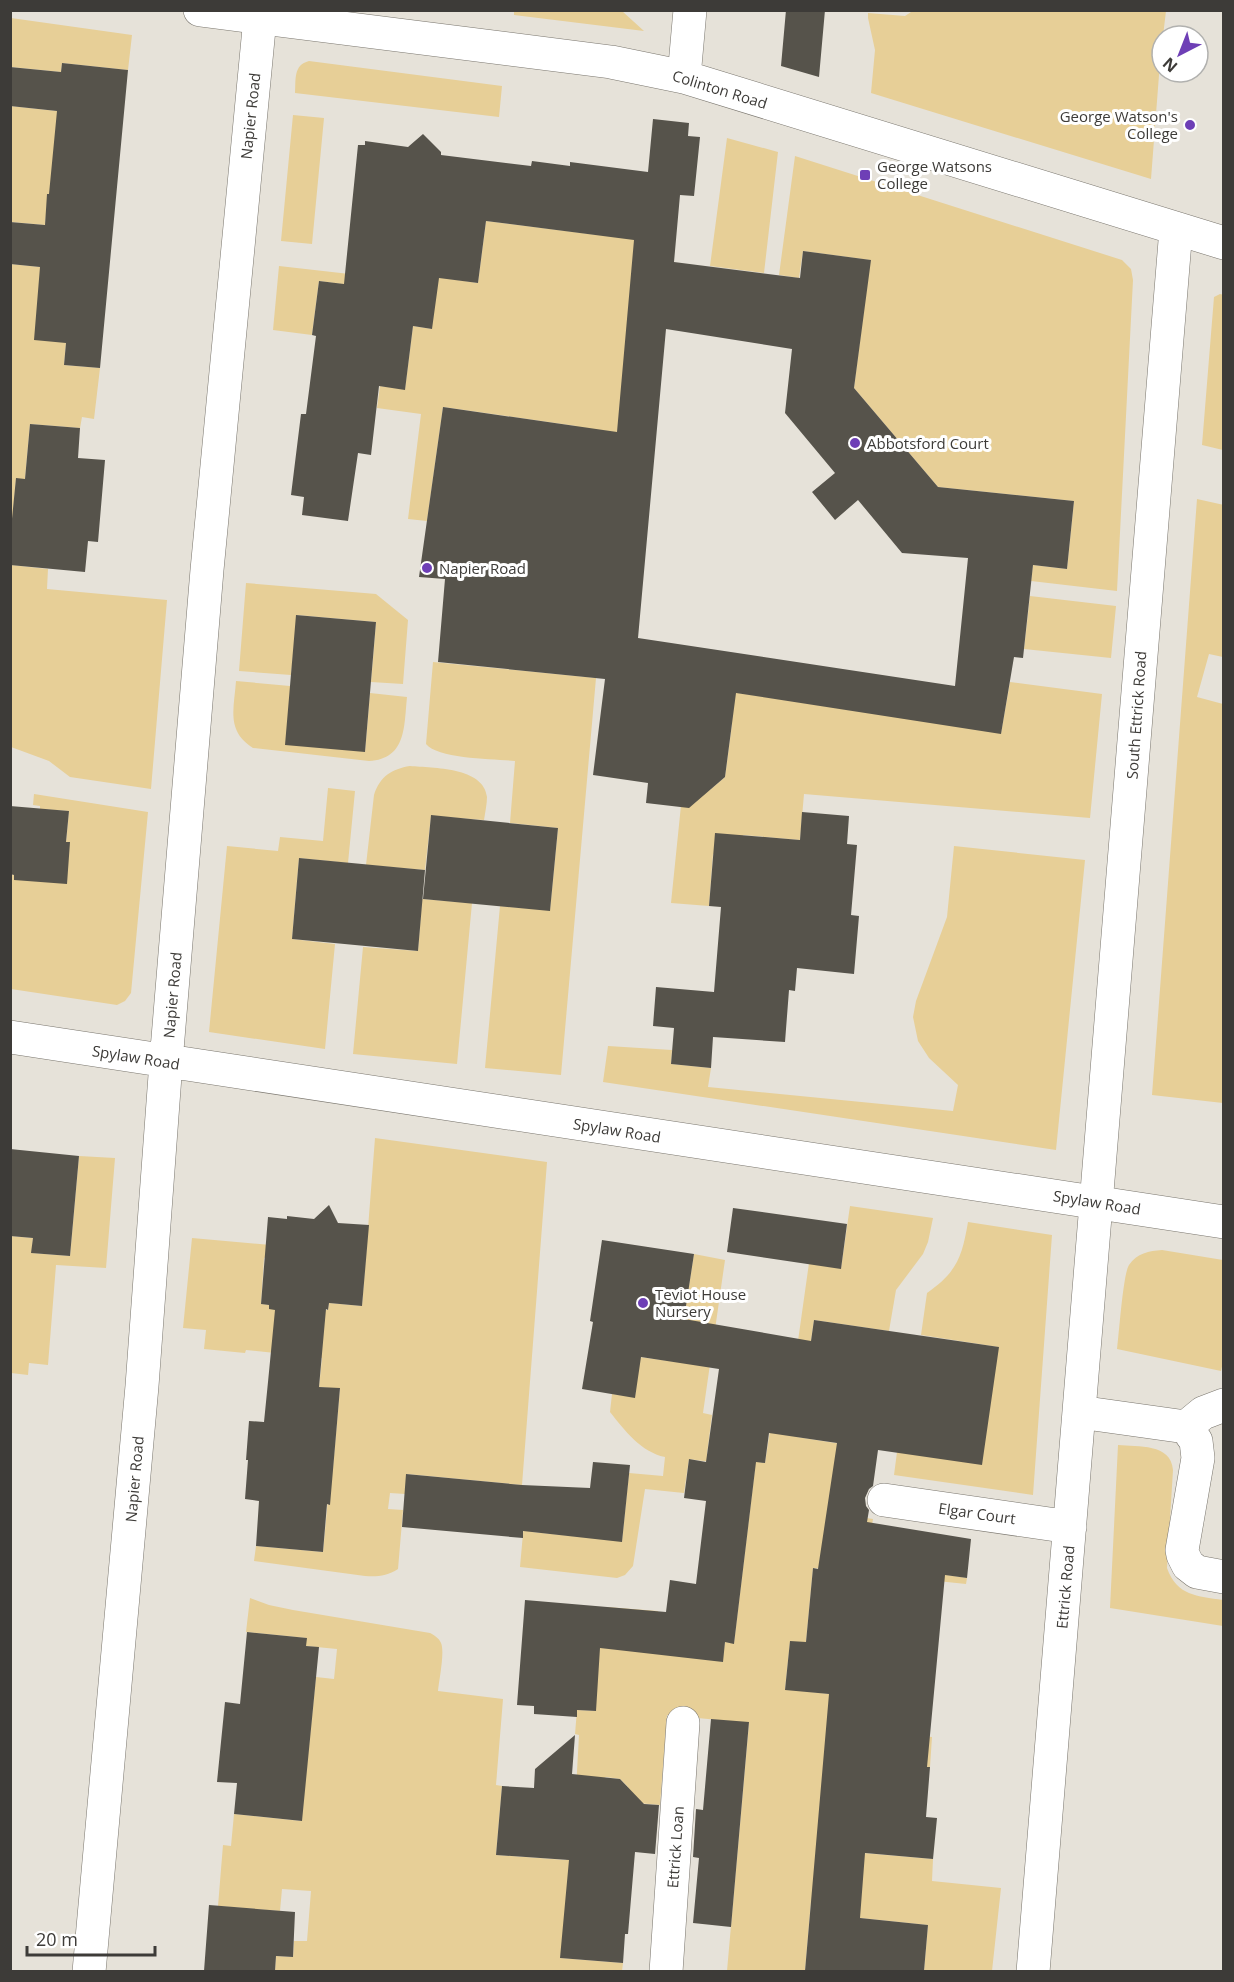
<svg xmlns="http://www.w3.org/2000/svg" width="1234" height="1982" font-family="'Open Sans',sans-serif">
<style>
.green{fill:#e7cf97}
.building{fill:#56534b;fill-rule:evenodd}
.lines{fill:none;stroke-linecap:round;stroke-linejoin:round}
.minor-casing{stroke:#7a766e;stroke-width:34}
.minor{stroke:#fff;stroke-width:33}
.poi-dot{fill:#6e3fb6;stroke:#fff;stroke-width:2}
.labels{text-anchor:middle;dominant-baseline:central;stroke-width:6;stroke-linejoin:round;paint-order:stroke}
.street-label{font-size:15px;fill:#3d3b38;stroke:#fff}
.poi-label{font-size:15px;fill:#3d3b38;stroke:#fff;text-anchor:start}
</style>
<rect width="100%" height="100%" fill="#e6e2d9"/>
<!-- green -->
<path class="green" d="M914,10l252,1 -3,25h-1l-11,143 -280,-86 4,-43 -7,-32v-5l37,3z
M514,11h108l22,20 -130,-16z
M11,18l121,17 -4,35 -66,-7 -1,9 -50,-5z
M309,61l193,25 -3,31 -204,-24c1,-13 -2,-28 14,-32z
M10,106l47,5 58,89 -67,-6 -3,31 -34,-3z
M293,115l31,3 -12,126 -31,-3z
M727,138l51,14 -14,121 -54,-7z
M795,156l327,104 9,9 2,11 -16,311 -86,-10 2,-16 34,4 7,-68 -136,-14 -84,-99 16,-128 -67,-9 -4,27 -20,-3z
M486,221l112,14 38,-10 -29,333 -31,-132 -133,-19 -16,114 -19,-2 13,-105 -44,-6 3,-22 25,3 8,-63 19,3 -15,-35 -98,-13 -7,54 -39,-5 6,-64 141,16 8,-57 23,54 27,4z
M10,264l30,3 26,76 -2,22 36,3 -6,51 -12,-2 -2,11 -50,-4 -5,55h-9l-3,34 7,22 -10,-1z
M1220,294l4,1 -1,155 -21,-5 12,-148z
M1197,499l27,6 -1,152 -14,-3 -12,43 26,7v399l-71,-8z
M11,565l37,4 -1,20 120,11 -16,189 -81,-12 -21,-16 -38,-14z
M246,583l130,11 32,26 -5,64 -32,-2 5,-60 -79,-7 -6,60 -52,-4z
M1030,596l86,10 -5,52 -87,-9z
M433,662l163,16 -35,397 -76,-7 15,-162 50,4 8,-82 -48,-5 5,-62c-20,-2 -77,-2 -89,-17z
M236,681l54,5 75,66 5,-59 37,4c-3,28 0,62 -38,64l-116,-13c-27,-17 -19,-39 -17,-67z
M1010,682l92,12 -12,124 -286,-24 -4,46 -57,-5 -2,21 -28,-2 -4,52 -38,-3 12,-117 27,4 15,-13 7,-53 -6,-33 275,42z
M410,766c23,2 74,1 77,31 0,7 -2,16 -3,23l-53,-4 -6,54 -59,-5 8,-70c6,-19 18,-26 36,-29z
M328,788l27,3 -7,72 -49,-5 -7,81 43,5 -10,105 -116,-17 18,-186 51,5 2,-14 43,4z
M34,794l114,18 -17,181 -6,8 -8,4 -106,-16 -1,-115 4,1 52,-33 3,-31 -29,-2v-3l-7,-1z
M954,846l131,14 -29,290 -453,-68 5,-36 64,4 -1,14 40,4 -3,19 245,24 5,-26 -29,-27 -11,-17 -5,-24 3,-16 31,-84z
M422,899l50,4 -15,161 -104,-10 10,-107 55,4z
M375,1138l172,24 -25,323 -115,-11 -2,20 -15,-1 -2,16 15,1 -5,59c-11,7 -21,8 -33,7l-111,-15 2,-15 67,6 8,-85h2l7,-78 -21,-2 3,-29 -76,-8 -1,3 -41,-4 2,-19 -23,-2 9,-90 90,8 -18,12 -3,46 67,6 1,-7 33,3z
M79,1156l36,2 -9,110 -50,-3 -8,100 -19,-2 -1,12 -17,-2 -1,-137 23,2 -1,15 38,3z
M850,1206l83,12 -5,24 -5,12 -27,36 -7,41 -75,-11 -17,117 70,11 -40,64 46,7 -7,44 101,15 -1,6 -153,-16 -7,74h-16l-5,47 53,6 -3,34 97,8 -2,30 -114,82 117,10 -1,22 69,7 -9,83h-68l4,-46 -68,-7 -49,-17 -6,70h-78l22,-248 -82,-8 -7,90 -34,-3 2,-15 -8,-8 -14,-2 -9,6 -37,175 63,5 -1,8h2h-349l1,-15 17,1 1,-16h13l4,-50 -29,-2 -2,22 -62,-5 5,-61 8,1 3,-32 67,7 15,-144 18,2 3,-30 -31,-3v-8l-60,-6 4,-34 19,7 24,5 137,23c4,2 9,5 11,10 4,9 -2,37 -3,48l65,8 -7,86 6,1 -6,69 70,5 5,-70h5l3,-55 -4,-1 2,-24 19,1 -16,-31 24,-48 3,-25 51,4 -2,22 66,29 3,-20 9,1 21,-175 -66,-9 -5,34 -39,-4 -12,77 -8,9 -8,3 -97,-11 7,-78 9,1 -4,42 90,9 7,-68 34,3 2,-19c-24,-5 -40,-26 -55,-45l2,-18 23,3 4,-40 38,5 17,-108 31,6 -22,153 9,2 -5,39 58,9 6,-39 15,2 23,-163 32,5z
M968,1222l84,13 -19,260 -139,-20 3,-23 101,-105 -77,-12 6,-42c30,-21 35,-36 41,-71z
M1162,1250l61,10 1,98 -3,13 -104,-22c2,-14 6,-75 12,-84 8,-12 20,-14 33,-15z
M1118,1445c20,2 53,-2 55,25l-6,98c10,28 30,28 56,32v26l-113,-18z"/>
<!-- building -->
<path class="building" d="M786,10h39l-6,67 -38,-11z
M62,63l66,7 -28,298 -36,-3 2,-22 -32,-3 6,-73 -30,-3v-42l35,3 2,-31h2l8,-83 -47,-5v-39l51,5z
M653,119l36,4 -1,13 12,1 -6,59 -14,-1 -6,67 126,16 3,-27 68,9 -17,128 84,99 136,14 -7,68 -34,-4 -10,93 -9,-1 -13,77 -265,-41 -11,84 -36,31 -43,-5 2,-20 -55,-8 12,-96 -167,-17 7,-83 -26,-2 24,-170 174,25 17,-192 -148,-19 -8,62 -39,-5 -7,51 -19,-3 -8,64 -26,-4 -8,69 -13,-2 -10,68 -46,-6 2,-18 -13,-2 10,-81h5l10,-78 -4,-1 7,-54 25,3 14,-139h7v-4l43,6 15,-13 18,18v3l90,11 1,-5 38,5v-4l78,10zM666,329l126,20 -7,64 50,60 -23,19 23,28 23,-20 44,53 66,5 -13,128 -317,-48z
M30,424l50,4 -2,30 27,2 -7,82 -10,-1 -3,31 -75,-7v-26l6,-61 9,1z
M296,615l80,7 -11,130 -80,-7z
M10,806l59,5 -3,31h4l-3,42 -53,-4v-5l-4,-1z
M802,812l47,4 -2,28 10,1 -6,70 8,1 -5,58 -57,-6 -2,23 -6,-1 -4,52 -72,-5 -2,31 -40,-4 3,-36 -21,-2 3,-39 58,5 7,-85 -12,-1 6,-73 85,7z
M431,815l127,13 -8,83 -127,-12z
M299,858l126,12 -7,81 -126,-12z
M10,1149l69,7 -9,100 -39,-3 2,-15 -23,-2z
M329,1205l9,18 31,2 -7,81 -33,-3 -1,7 -2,-1 -7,78 21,1 -10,117 -3,-1 -4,48 -67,-6 3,-45 -14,-2 3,-39h-2l3,-39 15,1 4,-40 7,-72 -6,-1v-4l-8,-1 7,-87 19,2v-3l27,3z
M733,1208l114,16 -6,45 -114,-17z
M602,1240l92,14 -10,65 127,22 3,-21 185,27 -17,118 -104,-15 -5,36 -4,3 -4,9 1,8 3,4 -2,12 104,17 -4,39 -22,-3 -18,192h3l-4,50 11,1 -4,41 -68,-6 -5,65 68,7 -4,46h-119l24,-277 -44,-4 5,-49 16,1 7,-74 5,1 19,-126 -68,-10 -4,30 -9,-1 -22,182 -9,-2 -2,20 -123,-14 -4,63 -19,-1v7l-43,-3v-8l-17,-1 8,-105 141,12 4,-32 26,4 10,-83 -22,-3 5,-39 17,3 13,-93 -78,-12 -6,41 -53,-9 11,-67 -3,-1z
M593,1462l37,3 -8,77 -99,-11v7l-121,-11 4,-53 116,11 68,3z
M247,1632l60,6 -1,8 13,1 -17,174 -68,-7 3,-31 -20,-1 8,-80 15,2z
M711,1719l38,3 -18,205 -38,-4 6,-65 -6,-1 3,-48 7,1z
M575,1735l-3,39 48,5 24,25 15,1 -4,49 -20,-2 -7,82h-3l-2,29 -63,-5 9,-98 -73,-5 6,-69 32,2 1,-19z
M209,1905l86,7 -2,45 -17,-1 -1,15h-71z"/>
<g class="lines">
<!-- minor casing -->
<g class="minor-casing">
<path id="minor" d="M200,10l411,52 73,15 540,166
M684,77l6,-67
M10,1037l1214,185
M1079,1412l107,15 10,14 2,17 -16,92 1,5 5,10 9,7 27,5
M1186,1427l17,-14 21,-8
M884,1500l186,27
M89,1972l53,-586 24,-324 41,-492 53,-552
M666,1972l17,-249
M1033,1972l143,-1743"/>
</g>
<!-- minor -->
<use href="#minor" class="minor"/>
</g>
<!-- markers -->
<g class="poi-dot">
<circle cx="1190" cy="125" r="6"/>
<rect x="859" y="169" width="12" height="12" rx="3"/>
<circle cx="855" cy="443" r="6"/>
<circle cx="427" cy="568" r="6"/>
<circle cx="643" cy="1303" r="6"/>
</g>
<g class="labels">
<!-- street labels -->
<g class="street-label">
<text transform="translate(720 89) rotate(17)">Colinton Road</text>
<text transform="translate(250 116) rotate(-84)">Napier Road</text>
<text transform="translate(1136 715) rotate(-86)">South Ettrick Road</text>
<text transform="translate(172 995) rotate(-85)">Napier Road</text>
<text transform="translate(136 1057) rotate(9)">Spylaw Road</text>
<text transform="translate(617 1130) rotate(9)">Spylaw Road</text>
<text transform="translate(1097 1202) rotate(9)">Spylaw Road</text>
<text transform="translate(134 1479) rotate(-85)">Napier Road</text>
<text transform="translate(977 1513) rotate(8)">Elgar Court</text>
<text transform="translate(1065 1587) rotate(-85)">Ettrick Road</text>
<text transform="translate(675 1847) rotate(-86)">Ettrick Loan</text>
</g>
<!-- poi labels -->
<g class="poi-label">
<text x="1178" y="116" text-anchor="end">George Watson's<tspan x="1178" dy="17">College</tspan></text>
<text x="877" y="166">George Watsons<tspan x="877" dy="17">College</tspan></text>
<text x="867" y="443">Abbotsford Court</text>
<text x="439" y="568">Napier Road</text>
<text x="655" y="1294">Teviot House<tspan x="655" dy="17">Nursery</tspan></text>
</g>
</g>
<!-- border -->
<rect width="1234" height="1982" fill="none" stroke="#3d3b38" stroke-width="24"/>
<!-- north arrow -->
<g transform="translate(1180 54) rotate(222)"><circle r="28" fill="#ffffff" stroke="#b1b1af" stroke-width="1.5"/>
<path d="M0-4.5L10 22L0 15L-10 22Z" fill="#6e3fb6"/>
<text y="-9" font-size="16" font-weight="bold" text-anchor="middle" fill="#3d3b38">N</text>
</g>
<!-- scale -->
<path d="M27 1946v9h128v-9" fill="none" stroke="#3d3b38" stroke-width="3"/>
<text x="36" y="1946" font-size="18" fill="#3d3b38" stroke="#ffffff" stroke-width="4.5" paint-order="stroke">20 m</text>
</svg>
